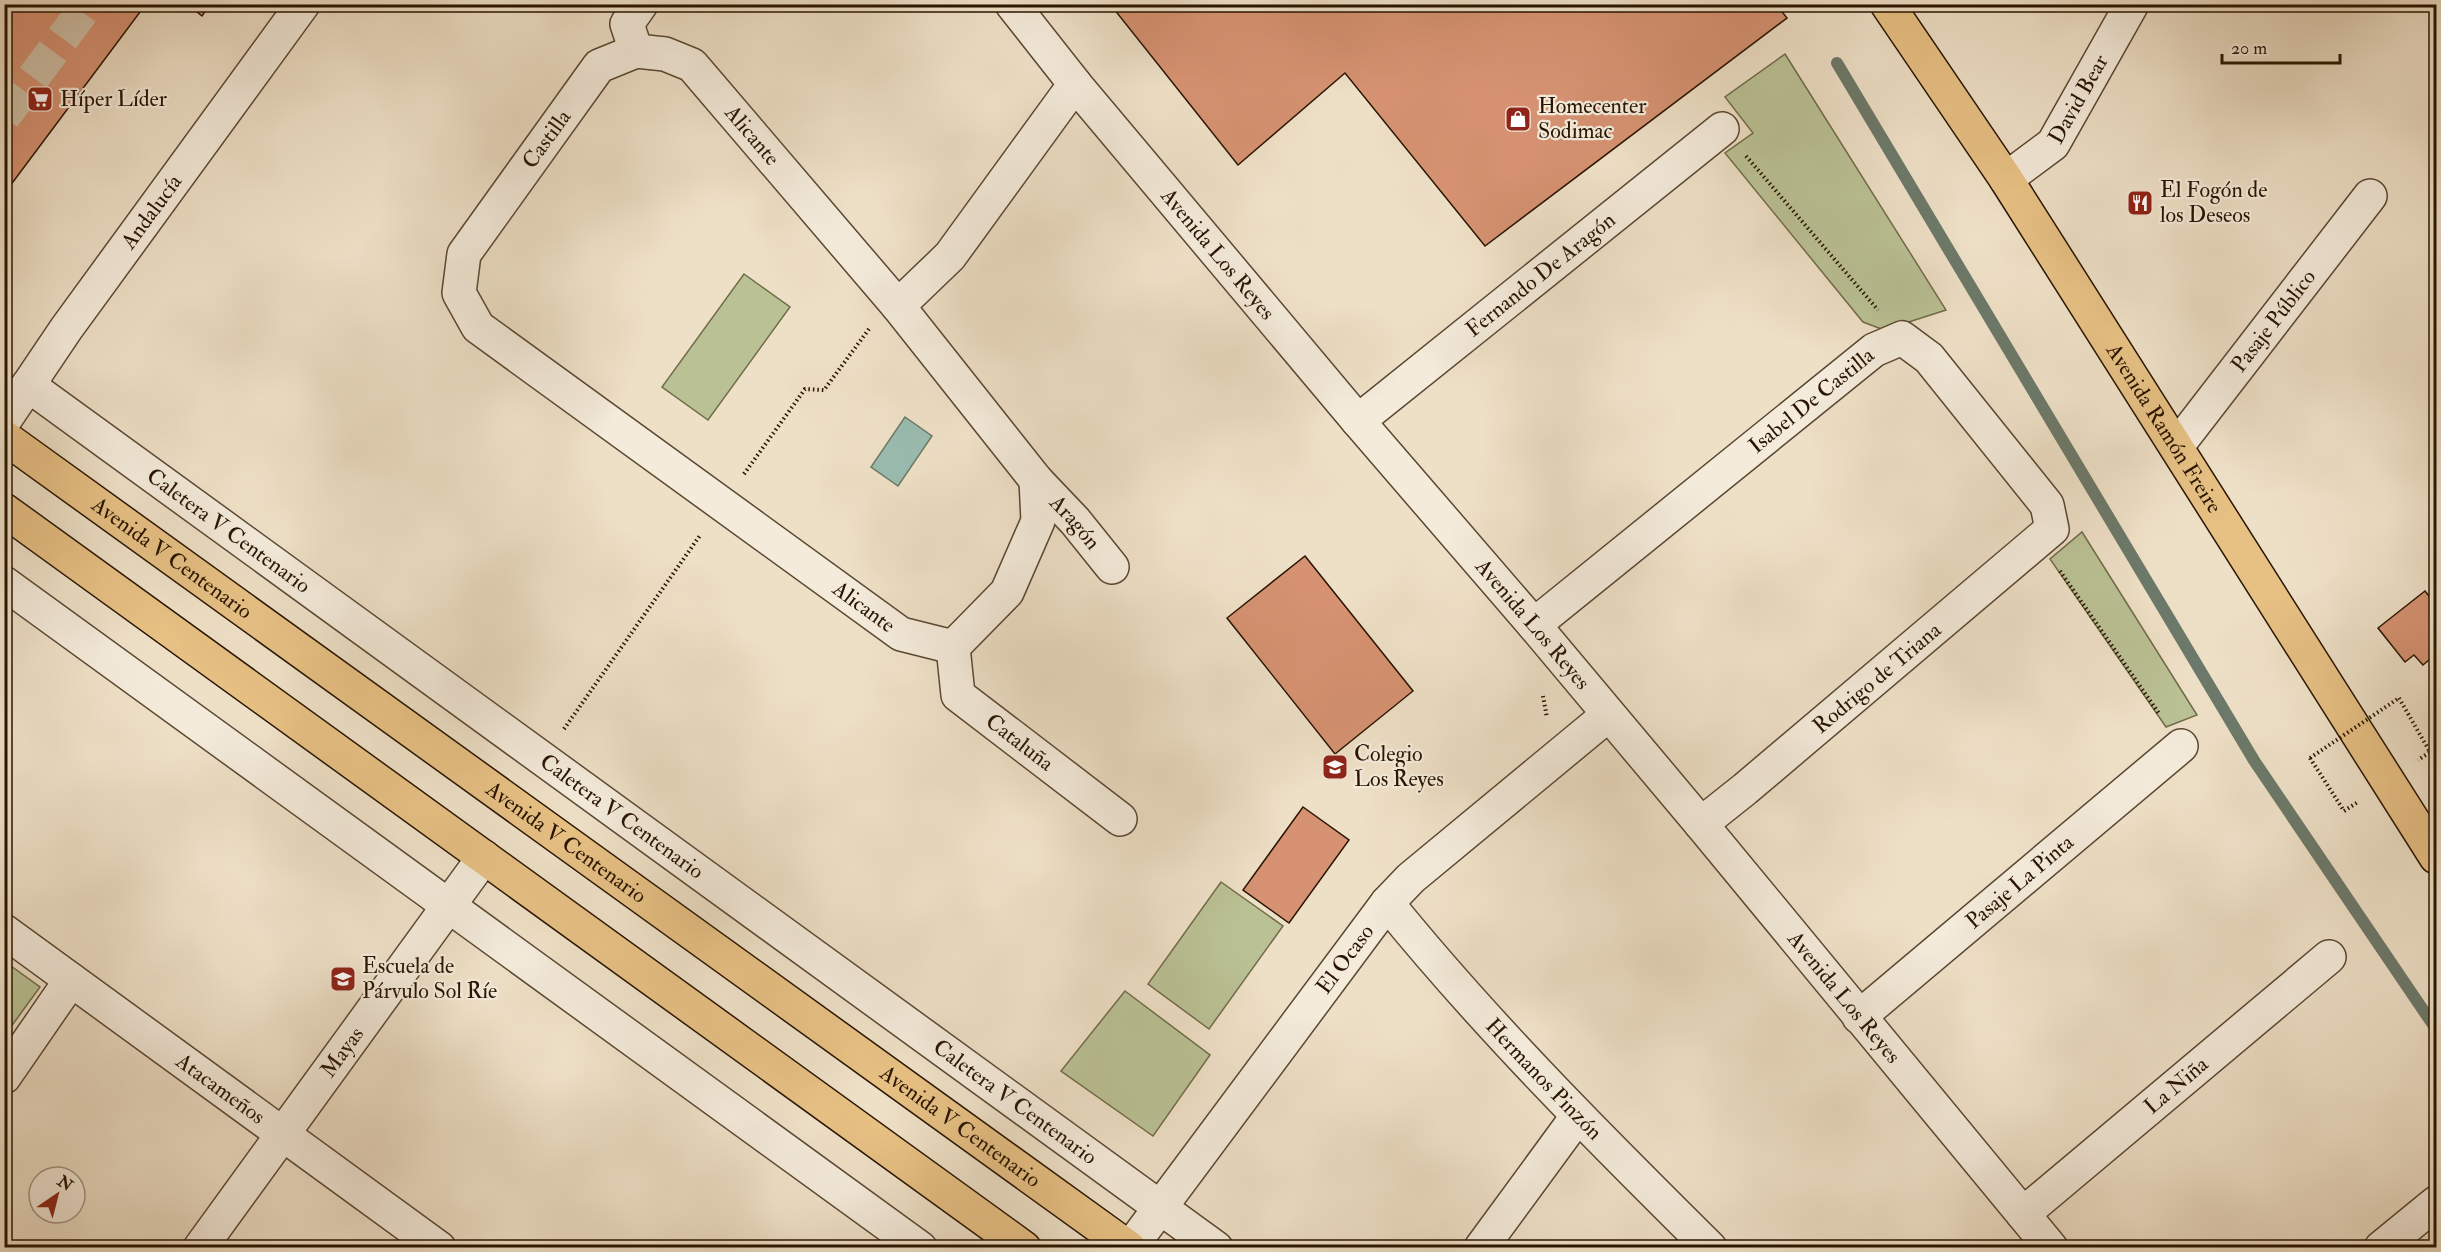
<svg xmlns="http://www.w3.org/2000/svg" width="2441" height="1252" font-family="'IM FELL Double Pica',serif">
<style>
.green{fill:#bac295;stroke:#716b4a;stroke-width:1.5}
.water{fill:#9abdb1;stroke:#6c796a;stroke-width:1.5}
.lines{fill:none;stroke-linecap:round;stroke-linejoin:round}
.stream{stroke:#6c796a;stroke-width:12}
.building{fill:#d69272;stroke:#281400;stroke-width:1.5}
.minor-tunnel{stroke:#d0c1a9;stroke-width:33;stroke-dasharray:33 16;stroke-linecap:butt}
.minor-casing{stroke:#5a4732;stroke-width:36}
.major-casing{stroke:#281400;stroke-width:36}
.path{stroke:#281400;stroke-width:4;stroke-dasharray:1.5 3;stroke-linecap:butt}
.minor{stroke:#f4ebdb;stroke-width:33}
.major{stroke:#e7c084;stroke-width:33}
.path-bridge{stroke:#281400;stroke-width:4;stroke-dasharray:1.5 3;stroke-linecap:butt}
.labels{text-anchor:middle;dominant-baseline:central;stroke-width:4.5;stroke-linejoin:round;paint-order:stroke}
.street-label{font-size:22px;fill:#281400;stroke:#f4ebdb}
.poi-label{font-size:22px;fill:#281400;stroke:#f4ebdb;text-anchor:start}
</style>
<rect width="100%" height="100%" fill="#eee0c7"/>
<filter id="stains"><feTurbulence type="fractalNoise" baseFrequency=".00333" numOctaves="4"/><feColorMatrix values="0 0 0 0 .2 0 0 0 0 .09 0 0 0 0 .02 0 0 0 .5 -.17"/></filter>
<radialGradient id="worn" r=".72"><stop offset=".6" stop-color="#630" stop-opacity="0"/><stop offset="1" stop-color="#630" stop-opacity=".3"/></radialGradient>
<!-- green -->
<path class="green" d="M1785,54l161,256 -62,20 -21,-8 -138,-169 28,-20 -28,-36z
M744,274l46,33 -82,113 -46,-33z
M2082,532l115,183 -31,12 -116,-168z
M1221,882l62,44 -74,103 -61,-45z
M4,961l36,26 -35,48h-1z
M1125,991l85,64 -57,81 -92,-65z"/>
<!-- water -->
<path class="water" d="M905,417l27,19 -34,50 -27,-19z"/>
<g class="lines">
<!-- stream -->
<path class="stream" d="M1837,63l418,699 181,267"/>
</g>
<!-- building -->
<path class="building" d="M4,4h142l-142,190z
M187,4h23l-8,12z
M1110,4h666l11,14 -302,228 -140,-173 -107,92z
M1305,556l108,135 -78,63 -108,-136z
M2425,591l11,14v49l-13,11 -9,-10 -9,7 -27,-34z
M1303,807l46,33 -60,83 -46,-33z"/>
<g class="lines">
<!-- minor-tunnel -->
<path class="minor-tunnel" d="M4,117l84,-113"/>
<!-- minor casing -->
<g class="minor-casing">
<g id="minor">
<path id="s1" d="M1012,4l63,80 283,337 176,204 167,199 350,424"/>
<path d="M636,51l-9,-27 14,-20"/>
<path id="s2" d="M2006,179l47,-35 79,-140"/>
<path d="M898,306l52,-50 125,-172"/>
<path id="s3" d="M28,385l1188,863"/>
<path id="s4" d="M4,421l62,-92 237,-325"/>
<path id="s5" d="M1358,421l364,-292"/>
<path id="s6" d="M2177,446l193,-250"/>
<path d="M4,583l916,665"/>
<path id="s7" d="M1534,625l340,-275 28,-12 27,20 118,147 5,24 -307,260 -44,35"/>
<path id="s8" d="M953,647l-52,-13 -423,-307 -19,-34 5,-39 135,-188 37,-15 29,3 27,11 206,241 138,174 39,41 37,46"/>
<path id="s9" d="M953,647l5,48 162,124"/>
<path d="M953,647l54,-55 31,-71 -2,-41"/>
<path id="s10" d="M1387,903c99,122 211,234 323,345"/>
<path id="s11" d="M4,931l435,317"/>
<path id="s12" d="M1859,1017l322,-271"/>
<path d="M4,1077l67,-97"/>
<path id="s13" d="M2023,1214l306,-257"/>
<path id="s14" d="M200,1248l284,-391"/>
<path id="s15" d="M1130,1248l257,-345 24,-25 197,-163"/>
<path d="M1481,1248l96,-131"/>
<path d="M2381,1248l55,-45"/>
</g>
</g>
<!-- major casing -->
<g class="major-casing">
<g id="major">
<path id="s16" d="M1887,4l119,175 430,678"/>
<path id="s17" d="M4,437l1125,811"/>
<path d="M4,510l1020,738"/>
</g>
</g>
<!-- path -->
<path class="path" d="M1746,156l132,154
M744,474l61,-85 19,1 45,-61
M2060,571l100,144
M1543,696l4,22
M2399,698l31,54 -12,8
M564,729l137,-195
M2310,758l34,53 14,-9"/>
<!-- minor -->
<use href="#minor" class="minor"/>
<!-- major -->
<use href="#major" class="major"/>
<!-- path-bridge -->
<path class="path-bridge" d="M2310,758l89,-60"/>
</g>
<!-- icons -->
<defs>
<g id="supermarket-square" transform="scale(1.35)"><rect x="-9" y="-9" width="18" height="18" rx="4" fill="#8f2418" stroke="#f4ebdb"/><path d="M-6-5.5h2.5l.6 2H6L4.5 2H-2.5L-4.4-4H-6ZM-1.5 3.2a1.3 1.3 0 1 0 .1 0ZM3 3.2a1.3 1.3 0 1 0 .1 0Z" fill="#fff"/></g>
<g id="shop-square" transform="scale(1.35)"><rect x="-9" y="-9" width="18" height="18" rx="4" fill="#8f2418" stroke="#f4ebdb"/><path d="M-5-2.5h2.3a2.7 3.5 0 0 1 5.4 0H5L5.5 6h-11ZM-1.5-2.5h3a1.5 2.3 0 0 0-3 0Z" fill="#fff"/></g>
<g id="restaurant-square" transform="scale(1.35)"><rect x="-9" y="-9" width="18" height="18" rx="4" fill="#8f2418" stroke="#f4ebdb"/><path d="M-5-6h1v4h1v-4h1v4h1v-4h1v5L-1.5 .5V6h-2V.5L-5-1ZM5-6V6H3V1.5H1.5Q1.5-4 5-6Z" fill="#fff"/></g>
<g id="school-square" transform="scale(1.35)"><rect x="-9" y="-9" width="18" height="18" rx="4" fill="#8f2418" stroke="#f4ebdb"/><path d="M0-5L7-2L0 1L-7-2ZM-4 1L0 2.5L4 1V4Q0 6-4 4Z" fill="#fff"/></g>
</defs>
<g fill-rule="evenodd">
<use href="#supermarket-square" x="40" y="99"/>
<use href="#shop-square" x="1518" y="119"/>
<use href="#restaurant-square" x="2140" y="203"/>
<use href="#school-square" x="1335" y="767"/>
<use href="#school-square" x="343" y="979"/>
</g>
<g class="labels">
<!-- street labels -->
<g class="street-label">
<text stroke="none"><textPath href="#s2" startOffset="110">David Bear</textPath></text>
<text stroke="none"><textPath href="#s8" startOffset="1077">Alicante</textPath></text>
<text stroke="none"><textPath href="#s8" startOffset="796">Castilla</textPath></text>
<text stroke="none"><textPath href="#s4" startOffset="256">Andalucía</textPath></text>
<text stroke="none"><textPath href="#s1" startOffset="324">Avenida Los Reyes</textPath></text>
<text stroke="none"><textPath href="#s5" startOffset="234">Fernando De Aragón</textPath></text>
<text stroke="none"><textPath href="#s6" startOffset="158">Pasaje Público</textPath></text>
<text stroke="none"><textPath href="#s7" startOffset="357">Isabel De Castilla</textPath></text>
<text stroke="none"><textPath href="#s16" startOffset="507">Avenida Ramón Freire</textPath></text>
<text stroke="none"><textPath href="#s8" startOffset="1581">Aragón</textPath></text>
<text stroke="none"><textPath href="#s3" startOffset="248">Caletera V Centenario</textPath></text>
<text stroke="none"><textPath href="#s17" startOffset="207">Avenida V Centenario</textPath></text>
<text transform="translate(864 607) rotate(36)">Alicante</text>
<text stroke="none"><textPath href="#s1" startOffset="810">Avenida Los Reyes</textPath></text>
<text transform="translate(1877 678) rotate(-40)">Rodrigo de Triana</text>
<text stroke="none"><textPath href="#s9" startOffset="126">Cataluña</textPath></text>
<text stroke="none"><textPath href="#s3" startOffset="734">Caletera V Centenario</textPath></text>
<text stroke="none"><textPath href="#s17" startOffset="693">Avenida V Centenario</textPath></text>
<text stroke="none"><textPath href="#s12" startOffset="210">Pasaje La Pinta</textPath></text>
<text stroke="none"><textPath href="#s15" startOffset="360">El Ocaso</textPath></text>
<text stroke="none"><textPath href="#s1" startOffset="1296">Avenida Los Reyes</textPath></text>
<text stroke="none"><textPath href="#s14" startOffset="242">Mayas</textPath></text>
<text stroke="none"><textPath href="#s10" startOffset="236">Hermanos Pinzón</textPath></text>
<text stroke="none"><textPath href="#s13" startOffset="200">La Niña</textPath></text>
<text stroke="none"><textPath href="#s11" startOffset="268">Atacameños</textPath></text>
<text stroke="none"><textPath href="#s3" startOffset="1220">Caletera V Centenario</textPath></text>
<text stroke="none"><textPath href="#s17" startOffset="1179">Avenida V Centenario</textPath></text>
</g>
<!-- poi labels -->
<g class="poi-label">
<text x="60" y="99">Híper Líder</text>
<text x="1538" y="106">Homecenter<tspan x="1538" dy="25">Sodimac</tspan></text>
<text x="2160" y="190">El Fogón de<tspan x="2160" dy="25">los Deseos</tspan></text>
<text x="1354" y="754">Colegio<tspan x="1354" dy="25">Los Reyes</tspan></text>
<text x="362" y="966">Escuela de<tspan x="362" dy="25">Párvulo Sol Ríe</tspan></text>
</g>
</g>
<!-- margin -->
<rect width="2441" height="1252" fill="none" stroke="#eee0c7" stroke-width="24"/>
<rect x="6" y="6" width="2429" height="1240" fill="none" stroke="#281400" stroke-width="3"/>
<rect x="12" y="12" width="2417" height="1228" fill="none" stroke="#281400" stroke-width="1.5"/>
<!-- north arrow -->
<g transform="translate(57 1195) rotate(35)"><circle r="28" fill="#f4ebdb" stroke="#a29583" stroke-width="1.5"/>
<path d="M0-4.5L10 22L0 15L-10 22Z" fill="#8f2418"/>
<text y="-9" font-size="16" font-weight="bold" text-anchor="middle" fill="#281400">N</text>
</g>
<!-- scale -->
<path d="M2222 54v9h118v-9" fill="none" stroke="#281400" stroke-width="3"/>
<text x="2231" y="54" font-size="18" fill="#281400" stroke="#f4ebdb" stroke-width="4.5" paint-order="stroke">20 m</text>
<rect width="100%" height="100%" filter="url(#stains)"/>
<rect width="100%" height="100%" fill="url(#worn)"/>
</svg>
